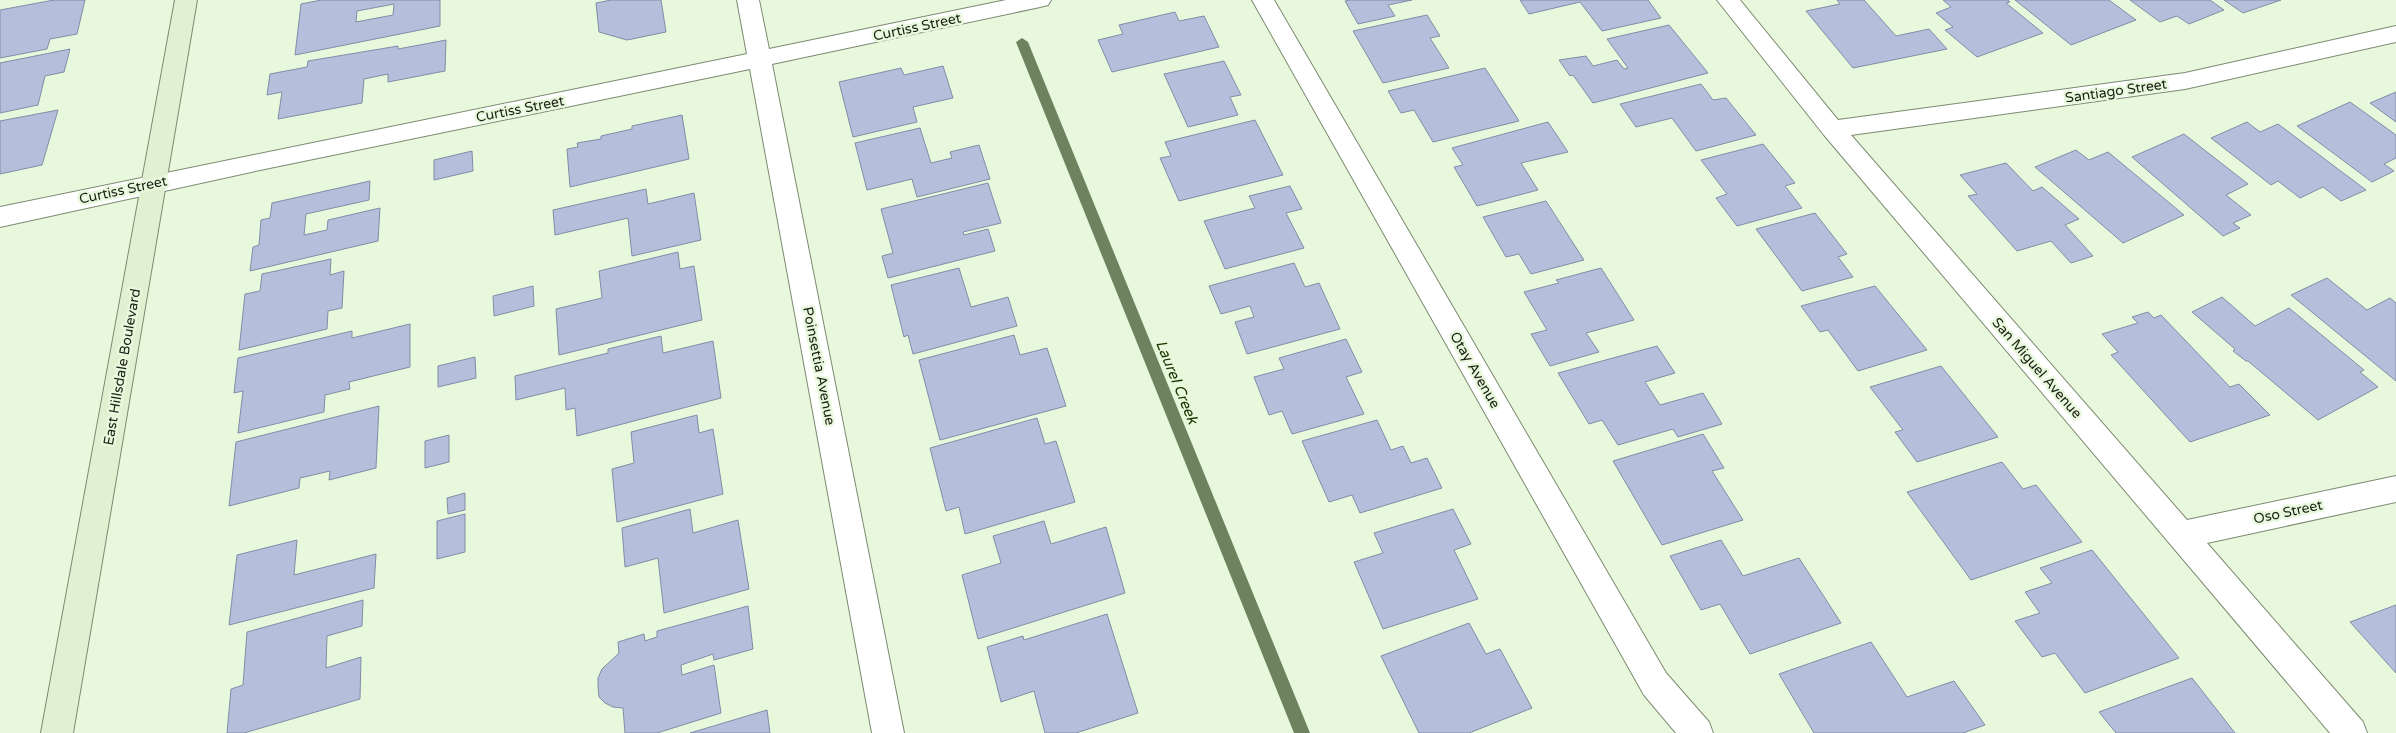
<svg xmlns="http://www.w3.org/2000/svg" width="2396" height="733" font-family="'Varela Round',sans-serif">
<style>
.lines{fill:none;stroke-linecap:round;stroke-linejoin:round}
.stream{fill:#6f8260;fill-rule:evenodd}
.building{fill:#b5bfdb;stroke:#828ca6;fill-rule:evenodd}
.street-casing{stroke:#7c8a71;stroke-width:2}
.secondary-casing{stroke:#7c8a71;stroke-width:2}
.street{fill:#fff;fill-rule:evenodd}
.secondary{fill:#e0f0d0;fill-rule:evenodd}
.labels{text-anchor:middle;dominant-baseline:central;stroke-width:5;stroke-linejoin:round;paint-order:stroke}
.street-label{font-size:14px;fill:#1b2016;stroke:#e8f8dc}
.water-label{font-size:15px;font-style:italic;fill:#1d3301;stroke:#e8f8dc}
</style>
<rect width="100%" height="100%" fill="#e8f8dc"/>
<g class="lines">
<!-- stream -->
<path class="stream" d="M1022,38l6,4 282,691h-16l-278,-691z"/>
</g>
<!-- building -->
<path class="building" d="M54,0h31l-8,34 -27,5 -3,10 -47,9v-48z
M321,0h119v26l-145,29 6,-51zM394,4l-1,11 -37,7 1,-11z
M611,0h50l5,32 -39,8 -28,-8 -3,-29z
M1350,0h62l-24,5 7,11 -37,8 -13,-23z
M1520,0h128l13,18 -59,13 -22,-29 -51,12z
M1837,0h27l32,36 33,-7 18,20 -94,19 -47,-57 34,-7z
M1943,0h65l2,2 -4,1 37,30 -66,24 -32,-27 8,-3 -17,-14 15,-6z
M2015,0h94l27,20 -65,25z
M2130,0h80l14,10 -35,14 -12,-8 -17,6z
M2224,0h57l-38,13z
M1175,12l4,9 25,-5 15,31 -107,25 -14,-32 25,-6 -4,-9z
M1427,15l13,21 -10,2 19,30 -66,15 -30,-52z
M1669,25l39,48 -115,30 -20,-28 -3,1 -11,-16 27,-4 7,10 24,-6 7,9 4,-1 -21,-29z
M446,40l-1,31 -57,11v-8l-24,5 -2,24 -84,16 4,-27 -15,3 3,-21 37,-7 1,-6 90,-15v3z
M70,49l-6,23 -19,4 -7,29 -38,8v-50z
M1224,61l17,34 -11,2 8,18 -50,12 -24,-53z
M943,66l10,32 -40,9 4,15 -64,15 -14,-55 62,-14 3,7z
M1485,68l34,53 -86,21 -19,-32 -13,3 -13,-22z
M1701,84l12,16 13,-2 30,37 -60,16 -24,-33 -36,9 -16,-23z
M2396,92v30l-26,-19z
M2350,102l46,33v23l-12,6 10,7 -22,11 -75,-56z
M58,110l-16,55 -42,9v-53z
M682,115l7,44 -119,28 -3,-38 11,-2 -1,-4 24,-4v-3l31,-7v-3z
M1255,120l28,55 -104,26 -19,-43 11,-2 -6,-14z
M1548,122l20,30 -47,11 17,27 -61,16 -23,-39 9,-2 -11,-17z
M2247,122l13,10 18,-8 88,66 -25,11 -18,-14 -23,11 -22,-17 -7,4 -60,-47z
M920,128l11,35 21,-5 -2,-6 29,-7 11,34 -73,18 -5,-18 -45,11 -12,-47z
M2184,134l64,50 -22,11 25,20 -18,8 7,5 -17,8 -91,-79z
M1763,144l32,39 -10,3 17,22 -65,18 -21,-28 11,-4 -26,-34z
M2076,150l13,10 19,-8 76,63 -61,28 -88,-76z
M472,151l1,20 -39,9v-20z
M2006,163l27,28 9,-4 37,32 -14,6 28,31 -22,7 -20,-22 -34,10 -49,-55 9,-2 -17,-19z
M370,181l-1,19 -63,14 -2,21 23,-5 1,-10 52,-12 -2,33 -128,30 3,-24 6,-2 2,-25 9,-2 2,-15z
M988,183l13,40 -38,9 1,3 24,-6 7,22 -107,27 -6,-22 11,-3 -12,-44z
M1290,186l12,23 -16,4 18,35 -79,21 -21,-48 51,-13 -6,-12z
M646,189l2,15 46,-11 7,47 -69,16 -4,-38 -73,17 -2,-25z
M1546,201l38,59 -53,14 -12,-20 -13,3 -23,-40z
M1815,213l32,41 -9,3 15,20 -51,14 -46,-62z
M678,252l2,17 14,-3 8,54 -143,35 -3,-46 46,-11 -3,-27z
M331,259l-1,16 14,-4 -2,37 -14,3 -1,18 -88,21 6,-56 15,-3 2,-17z
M1294,263l11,24 14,-4 21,46 -93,25 -12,-32 19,-5 -4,-11 -29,8 -12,-28z
M959,268l12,39 37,-10 9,29 -104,28 -5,-19 -4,2 -13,-52z
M1601,268l33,52 -48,13 13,19 -49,14 -19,-32 16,-4 -23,-38 35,-9 -3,-3z
M2327,278l40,32 23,-12 6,5v78l-105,-86z
M533,286l1,20 -40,10 -1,-20z
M1875,286l52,64 -69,21 -30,-41 -8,2 -19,-26z
M2222,297l33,29 34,-18 75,62 -4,2 18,15 -60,33 -70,-59h-2l-13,-10 2,-2 -43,-37z
M2148,312l6,6 7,-3 69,72 9,-3 31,31 -80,27 -79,-87 7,-3 -16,-18 36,-11 -6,-6z
M410,324v43l-61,15 1,7 -25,6 -1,17 -86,21 5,-42 -9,2 4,-35 114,-27v7z
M1014,335l6,20 27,-7 19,58 -126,34 -21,-80z
M661,336l2,17 50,-12 8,57 -144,38 -2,-28 -9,2 -1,-22 -49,12 -1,-24 93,-23v-4z
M1346,339l16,33 -16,5 18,37 -72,20 -10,-23 -13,4 -15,-38 30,-8 -5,-11z
M1657,346l18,27 -30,9 15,23 43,-12 19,31 -44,13 -5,-8 -55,16 -16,-25 -13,4 -31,-51z
M475,357l1,21 -38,9v-21z
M1941,366l57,71 -81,25 -22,-30 8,-2 -33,-43z
M379,406l-3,62 -47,12 1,-9 -30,7 -1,10 -70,18 7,-64z
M697,415l2,18 14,-4 10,65 -106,28 -5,-53 22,-6 -3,-31z
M1037,418l8,26 11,-3 19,61 -110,32 -6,-27 -13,4 -16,-63z
M1377,420l14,30 12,-4 8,17 16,-5 15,30 -82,25 -8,-18 -23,7 -27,-61z
M1703,434l21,34 -12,3 31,49 -81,25 -49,-84z
M449,435v27l-24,6v-27z
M2002,462l21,27 13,-4 46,57 -111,38 -64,-88z
M465,493v17l-17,4 -1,-16z
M690,509l3,24 45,-13 11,69 -85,24 -6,-55 -33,9 -3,-39z
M1453,509l18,35 -17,6 24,49 -95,30 -29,-67 29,-9 -9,-20z
M465,514v38l-28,7v-38z
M1044,521l7,23 55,-17 19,66 -147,46 -16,-64 39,-12 -8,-27z
M297,540l-3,35 82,-21 -2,34 -145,37 8,-70z
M1721,540l22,36 56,-18 42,65 -91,31 -30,-50 -19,6 -31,-54z
M2092,550l87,108 -94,35 -30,-40 -13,4 -27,-36 25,-8 -15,-21 27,-9 -12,-15z
M363,600l-1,26 -35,10 -1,32 35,-11 -1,42 -116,34h-17l4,-44 12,-4 4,-53z
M2396,605v68l-46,-51z
M748,606l5,43 -39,11 -1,-6 -32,11 1,10 32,-10 7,48 -64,20h-32l-2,-25 -10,-1 -8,-4 -6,-6 -1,-10v-9l4,-9 17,-16 -1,-11 26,-8 1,7 12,-4v-6z
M1107,614l31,99 -62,20h-31l-11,-42 -33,11 -14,-55 36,-11 1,4z
M1469,623l17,31 14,-5 32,59 -63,25h-50l-38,-77z
M1871,642l36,55 47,-16 31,44 -22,8h-149l-35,-59z
M2192,678l43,55h-119l-17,-21z
M767,710l3,23h-80z"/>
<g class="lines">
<!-- street casing -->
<g class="street-casing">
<path id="street" d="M737,0h22l10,49 237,-49h45l-3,5 -8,2 -268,57 132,669h-32l-122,-664 -490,101 -260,57v-20l747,-153z
M1252,0h22l392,673 43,49 4,11h-37l-32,-38z
M1717,0h23l98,120 347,-47 211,-47v16l-211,47 -334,46 336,385 209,-44v26l-189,41 156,179 4,11h-37l-506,-598z"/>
</g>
<!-- secondary casing -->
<g class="secondary-casing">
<path id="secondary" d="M175,0h22l-124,733h-32z"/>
</g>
<!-- street -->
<use href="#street" class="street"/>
<!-- secondary -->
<use href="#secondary" class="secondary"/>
</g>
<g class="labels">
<!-- street labels -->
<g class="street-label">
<text transform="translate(917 27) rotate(-12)">Curtiss Street</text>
<text transform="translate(2116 91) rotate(-8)">Santiago Street</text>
<text transform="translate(520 109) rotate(-11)">Curtiss Street</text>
<text transform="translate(123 190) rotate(-12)">Curtiss Street</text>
<text transform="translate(819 366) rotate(79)">Poinsettia Avenue</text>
<text transform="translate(122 367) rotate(-80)">East Hillsdale Boulevard</text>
<text transform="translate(2037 368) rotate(49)">San Miguel Avenue</text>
<text transform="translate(1475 370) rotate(60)">Otay Avenue</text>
<text transform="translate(2288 512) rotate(-12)">Oso Street</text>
</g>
<!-- water labels -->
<g class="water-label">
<text transform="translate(1177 382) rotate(68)">Laurel Creek</text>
</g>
</g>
</svg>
